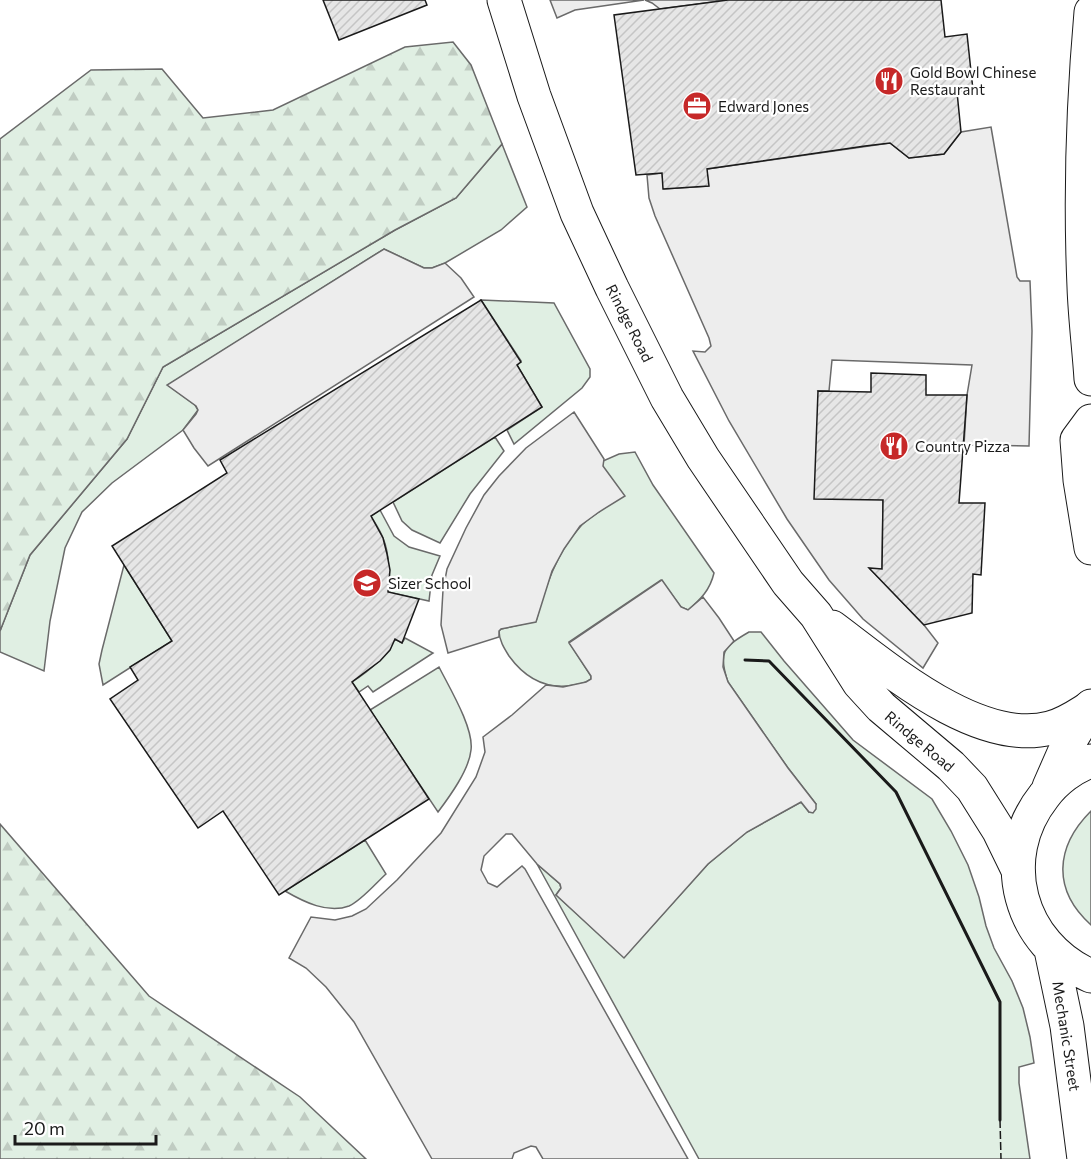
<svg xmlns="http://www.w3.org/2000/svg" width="1091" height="1159" font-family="Commissioner,sans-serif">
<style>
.green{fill:#e0efe3;stroke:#6a6a6a;stroke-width:1.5}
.forest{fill:url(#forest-firs);stroke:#6a6a6a;stroke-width:1.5}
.parking{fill:#ededed;stroke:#6a6a6a;stroke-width:1.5}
.building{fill:url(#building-hatch);stroke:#1a1a1a;stroke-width:1.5}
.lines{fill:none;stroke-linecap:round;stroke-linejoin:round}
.minor-casing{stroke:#1a1a1a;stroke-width:35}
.major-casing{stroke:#1a1a1a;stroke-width:35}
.minor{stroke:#fff;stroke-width:33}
.major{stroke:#fff;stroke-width:33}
.fence{stroke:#1a1a1a;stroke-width:1.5;stroke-dasharray:8 3;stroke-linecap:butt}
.wall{stroke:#1a1a1a;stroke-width:3}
.labels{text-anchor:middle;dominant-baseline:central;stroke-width:4.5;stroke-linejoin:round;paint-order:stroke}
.poi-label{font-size:15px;fill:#1a1a1a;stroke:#fff;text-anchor:start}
.street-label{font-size:15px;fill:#1a1a1a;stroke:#fff}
</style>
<defs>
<pattern id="forest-firs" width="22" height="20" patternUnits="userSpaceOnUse" patternTransform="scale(1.5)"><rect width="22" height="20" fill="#e0efe3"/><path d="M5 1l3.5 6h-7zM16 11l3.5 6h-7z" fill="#c0ccc2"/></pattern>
<pattern id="building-hatch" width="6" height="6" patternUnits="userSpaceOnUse" patternTransform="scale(1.5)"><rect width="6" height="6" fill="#e6e6e6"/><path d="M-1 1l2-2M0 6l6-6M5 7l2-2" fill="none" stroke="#c5c5c5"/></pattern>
</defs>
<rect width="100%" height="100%" fill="#fff"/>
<!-- green -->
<path class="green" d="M502,144l25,63 -26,23 -56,33 -13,5h-8l-40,-19 -216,136 27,20 3,5 -15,20 -71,53 -30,29 -17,36 -15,73 -6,50 -44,-19v-21l30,-76 97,-116 36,-72 232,-137 61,-32z
M481,300l73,3 36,66v8l-8,11 -68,56 -7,-14 35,-23 -25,-42 4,-4z
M495,437l9,14 -34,43 -30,49 -28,-13 -10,-9 -9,-19z
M635,452l18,33 61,88c-4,17 -13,26 -26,37l-7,-3 -20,-27 -92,62 22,34v3c-5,4 -11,5 -17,6 -27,5 -49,-7 -65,-29 -5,-8 -10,-16 -10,-25l2,-2 35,-8c9,-33 20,-68 44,-94 5,-6 13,-11 19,-15l4,-51 16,-7z
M380,510l14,26 15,11 31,9 -8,19 -3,26 -41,-9c1,-18 2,-37 -5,-54 -3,-8 -8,-15 -12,-22z
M124,565l48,76 -69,44 -4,-21 3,-14z
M749,632h12l23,29 69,79 79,59 19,32 17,34 11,32 7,29 8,22 18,33 11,27 7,29 4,26 -15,4v16l11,76h-331l-162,-295 23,20 1,4 -5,7 68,62 84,-93 39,-32 54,-30 8,10 7,-8 -28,-36 -60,-86c-10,-29 -5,-35 21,-50z
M405,638l28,15 -60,39 -5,-6 -9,6 -7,-10c18,-12 33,-24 43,-43l7,4z
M439,667c10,20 35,61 32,83 -2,20 -21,46 -33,62l-68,-102z
M1091,811v114c-39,-35 -36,-78 0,-114z
M365,840l21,34c-10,9 -25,27 -37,32 -21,8 -45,-4 -64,-15z"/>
<!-- forest -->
<path class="forest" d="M453,42l18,23 31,79 -46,54 -61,32 -232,137 -36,72 -97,116 -30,76v-492l91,-69 71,-1 41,49 70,-8 132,-63z
M0,824l149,172 151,101 66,62h-366z"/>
<!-- parking -->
<path class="parking" d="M550,0h94l-69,10 -18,8z
M645,0h83l-68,9 -8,-6z
M991,127l26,150 3,4h10l2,50 -3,115 -65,-1 3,-50 5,-30 -140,-5 -3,31h-11l65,109 -1,69h-12l54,56 14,18 -15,25 -60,-49 -34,-39 -42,-61 -58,-98 -36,-70 12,1 6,-6 -2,-8 -54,-122 -6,-18 -2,-23 15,-2 2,16 44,-3 -1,-17 183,-26 19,15 35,-4 17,-22z
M384,249l40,19h8l13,-5 16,15 13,19 -266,169 -14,-18 -11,-18 13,-16 2,-4 -2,-4 -29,-21z
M574,412l30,47 -1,7 22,30 -26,16 -19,14 -16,23 -12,22 -16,51 -35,7 -2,2v6l-51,16 -7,-28 2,-35 4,-21 19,-41 18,-33 15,-19 27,-28z
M662,580l19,27 7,3 15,-13 16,21 15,23 -10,11 -1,15 5,15 60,86 28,36v5l-3,4 -4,-1 -8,-10 -54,30 -39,32 -84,94 -68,-63 5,-7 -1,-4 -23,-20 -25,-30h-6l-22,22 -3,14 7,13 9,4 25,-21 3,3 163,290h-145l-7,-12 -5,-1 -17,7 -2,6h-80l-78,-137 -28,-35 -20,-19 -17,-10 22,-41 24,3 17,-4 14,-7 31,-29 44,-47 35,-56 9,-25 -2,-15 29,-22 34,-30 17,2 23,-5 5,-3v-3l-22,-33z"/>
<!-- building -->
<path class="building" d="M323,0h102l2,5 -88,35z
M728,0h213l4,37 22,-3 6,56 -16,2 4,40 -17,22 -35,4 -19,-15 -25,3 -158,23 2,17 -46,3 -1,-16 -26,2 -22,-160z
M481,300l40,62 -4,3 25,42 -171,109 12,22 4,16 3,16 -2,22 31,7 -17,44 -7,-4 -5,11 -10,11 -28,21 77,117 -150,96 -56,-84 -25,17 -88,-129 28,-19 -8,-13 42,-26 -60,-95 115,-73 -7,-13z
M871,373l55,2v20h41l-8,108h26l-4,72 -8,-1 -1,39 -48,12 -55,-57 13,1 1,-69 -69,-1 4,-108 53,1z"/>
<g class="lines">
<!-- minor casing -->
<g class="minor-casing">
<path id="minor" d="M504,0l30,96 43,117 35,75 55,110 36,60 85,125 28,32 43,68 22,24 70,59 21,22 27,43 19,39
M832,627c54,40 146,120 218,101 16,-4 28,-13 41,-21"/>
</g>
<!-- major casing -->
<g class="major-casing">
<path id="major" d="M1091,12c-8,91 -11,183 -7,275 1,30 5,61 7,92
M1091,421l-14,19 3,40 11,68
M1091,761c-18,6 -36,20 -47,35 -49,62 -25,149 47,180
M1049,787l18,-41 24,-40
M1051,950l16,76 17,133"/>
</g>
<!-- minor -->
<use href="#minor" class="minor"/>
<!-- major -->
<use href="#major" class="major"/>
<!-- fence -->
<path class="fence" d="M1000,1120l1,39"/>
<!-- wall -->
<path class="wall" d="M745,660l24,1 127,131 104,210v118"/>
</g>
<!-- icons -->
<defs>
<g id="restaurant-disc" transform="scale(1.5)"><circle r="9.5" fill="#c62828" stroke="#fff"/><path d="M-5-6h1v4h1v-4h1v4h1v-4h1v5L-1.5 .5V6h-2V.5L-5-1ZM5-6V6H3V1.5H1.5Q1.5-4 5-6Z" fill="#fff"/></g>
<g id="office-disc" transform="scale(1.5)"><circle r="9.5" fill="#c62828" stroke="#fff"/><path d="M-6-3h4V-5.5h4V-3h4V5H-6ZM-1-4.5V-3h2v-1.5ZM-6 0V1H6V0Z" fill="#fff"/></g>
<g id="school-disc" transform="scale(1.5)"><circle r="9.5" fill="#c62828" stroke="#fff"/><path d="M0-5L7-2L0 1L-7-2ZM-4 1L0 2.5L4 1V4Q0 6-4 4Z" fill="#fff"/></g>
</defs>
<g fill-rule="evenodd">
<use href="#restaurant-disc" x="889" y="81"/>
<use href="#office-disc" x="697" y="106"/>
<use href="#restaurant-disc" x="894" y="446"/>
<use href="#school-disc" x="367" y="583"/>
</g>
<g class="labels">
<!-- poi labels -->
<g class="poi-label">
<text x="910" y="72">Gold Bowl Chinese<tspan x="910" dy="17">Restaurant</tspan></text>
<text x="718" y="106">Edward Jones</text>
<text x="915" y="446">Country Pizza</text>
<text x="388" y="583">Sizer School</text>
</g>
<!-- street labels -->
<g class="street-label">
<text transform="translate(630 323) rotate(63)">Rindge Road</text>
<text transform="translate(920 741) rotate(40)">Rindge Road</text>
<text transform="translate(1067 1036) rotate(81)">Mechanic Street</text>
</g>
</g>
<!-- scale -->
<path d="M15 1135v9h141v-9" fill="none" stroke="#1a1a1a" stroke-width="3"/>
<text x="24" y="1135" font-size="18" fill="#1a1a1a" stroke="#ffffff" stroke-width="4.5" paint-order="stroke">20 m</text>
</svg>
